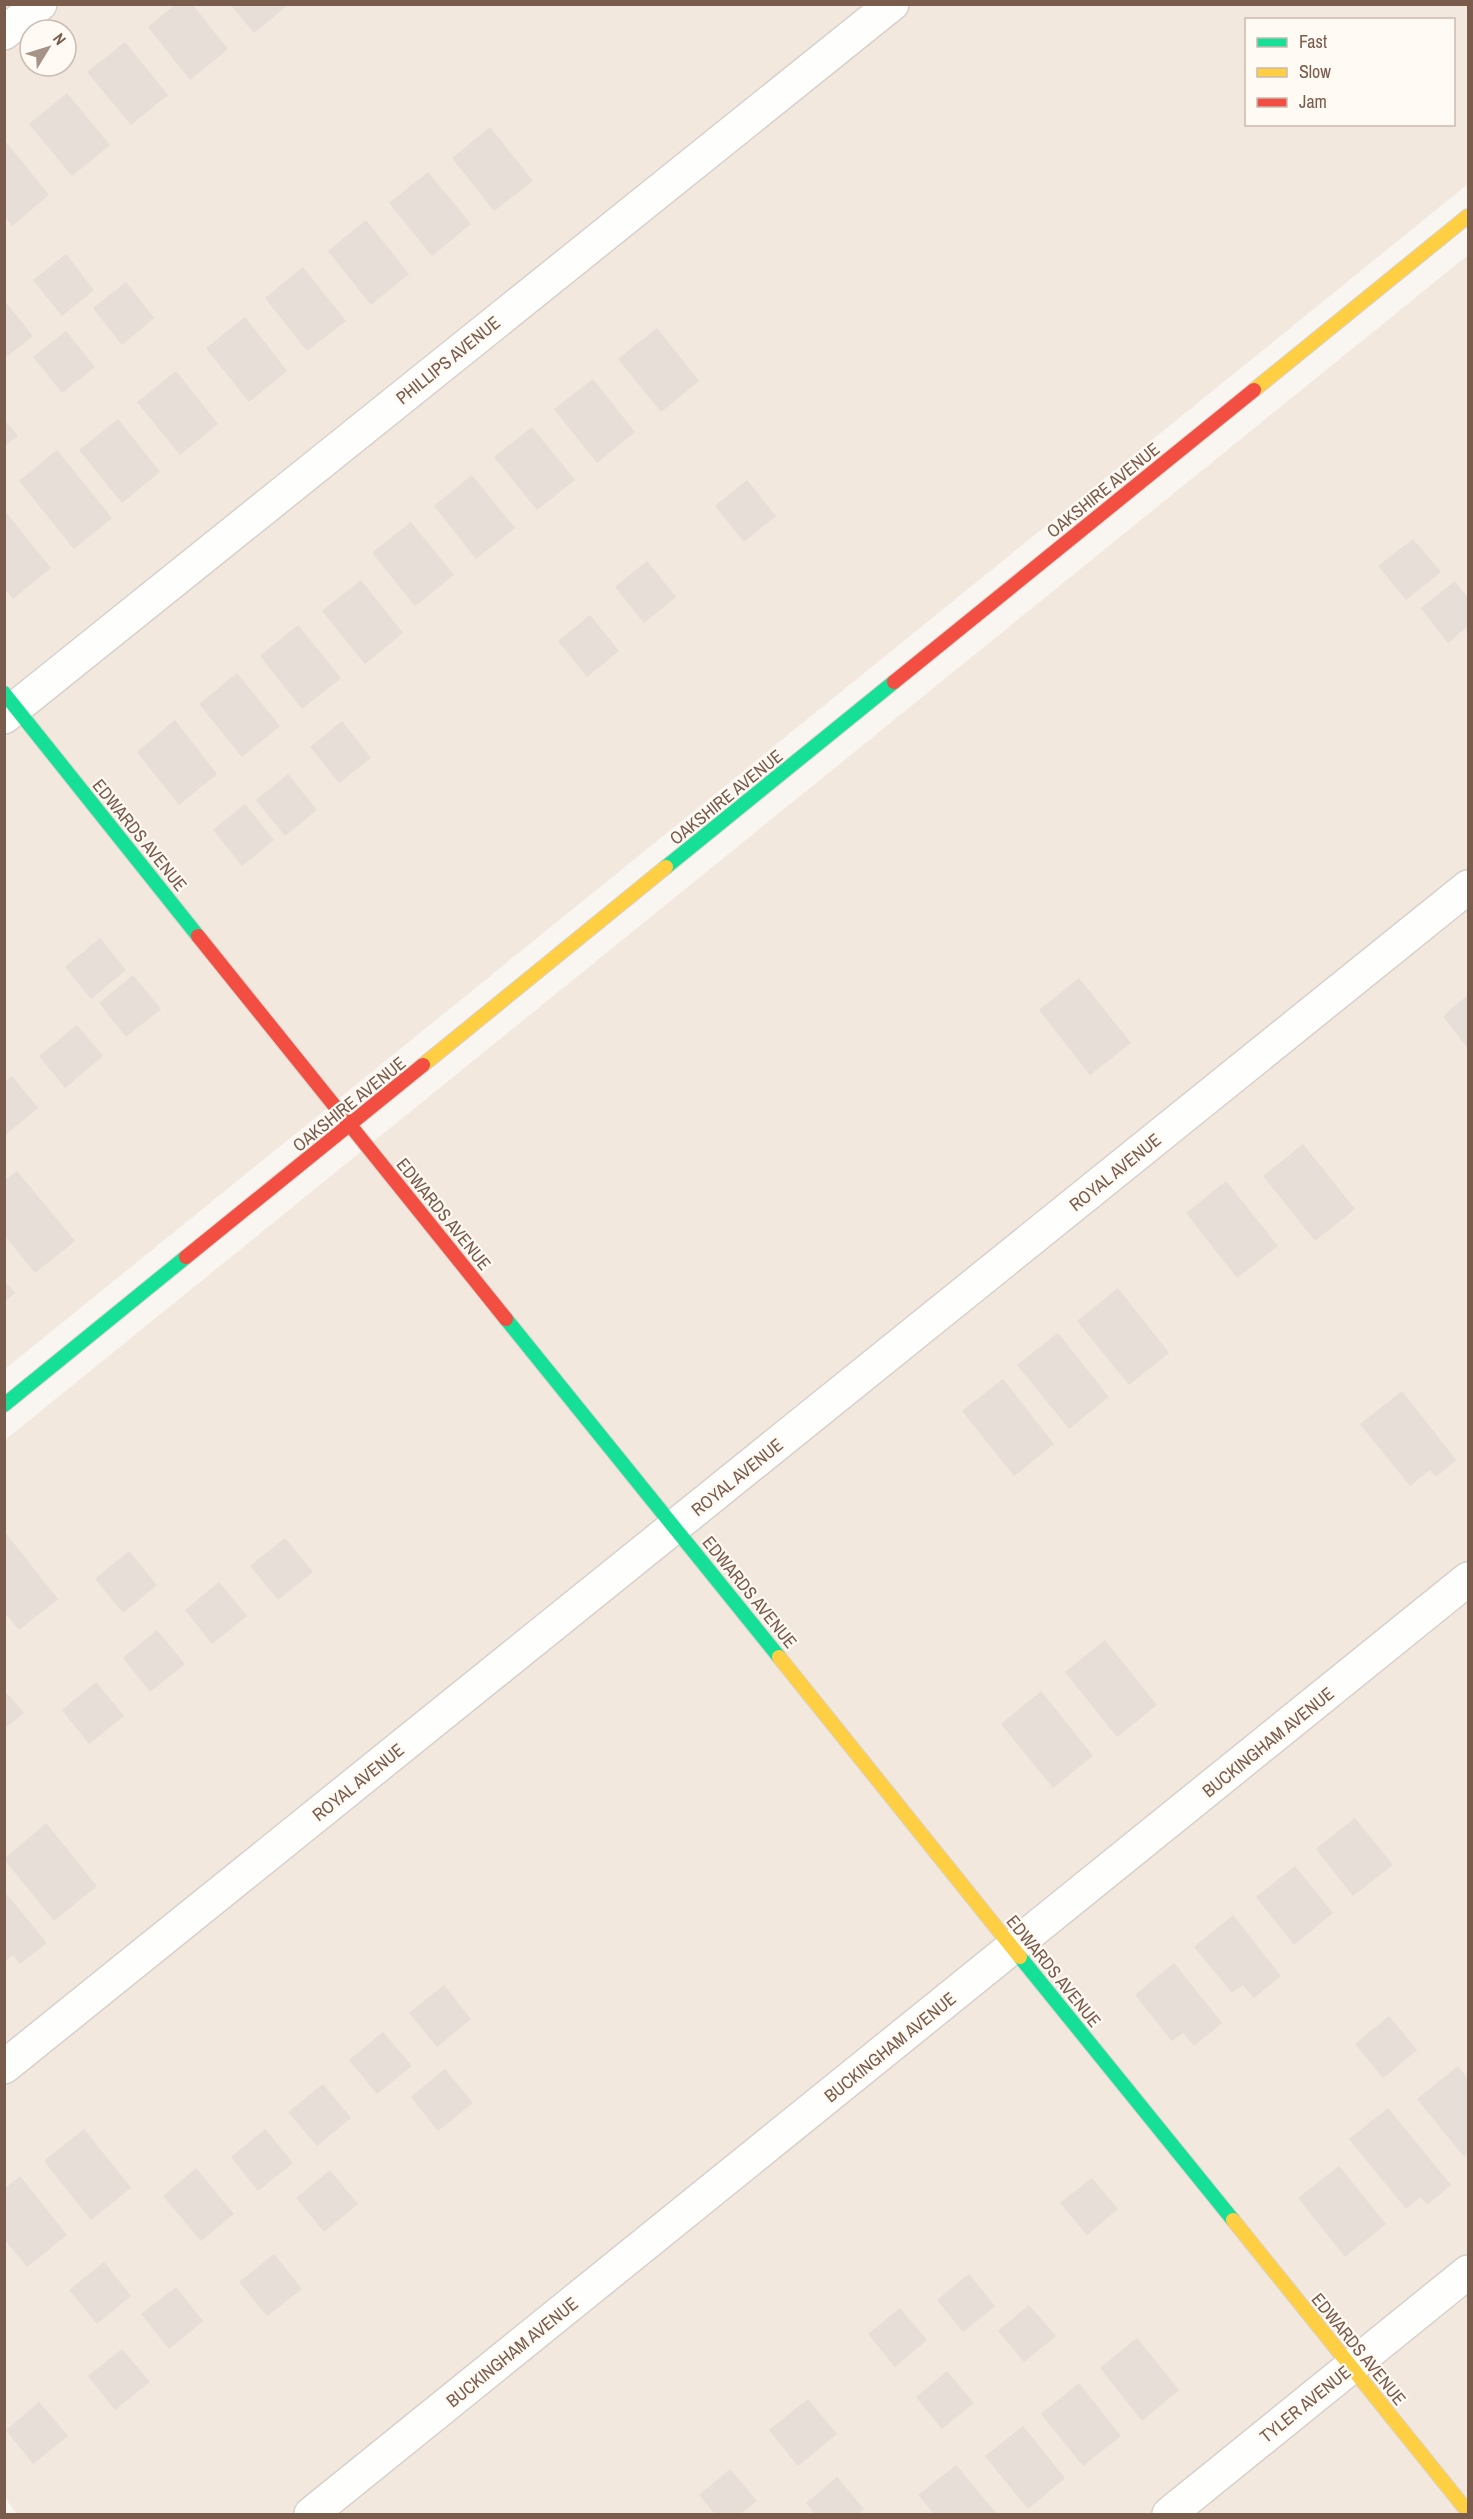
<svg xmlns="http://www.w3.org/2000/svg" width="1473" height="2519" font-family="'Archivo Narrow',sans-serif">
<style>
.residential{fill:#f2e8de;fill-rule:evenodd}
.building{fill:#e6ded7}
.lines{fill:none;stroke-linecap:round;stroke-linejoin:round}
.street-casing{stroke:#d7d1cb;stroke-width:36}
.fast-casing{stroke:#d9d2cb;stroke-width:16}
.slow-casing{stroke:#d9d2cb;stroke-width:16}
.jam-casing{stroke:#d9d2cb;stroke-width:16}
.street{stroke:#fefefd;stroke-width:33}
.fast{stroke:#16e098;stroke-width:14}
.slow{stroke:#ffcf43;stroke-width:14}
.jam{stroke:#f24e42;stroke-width:14}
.labels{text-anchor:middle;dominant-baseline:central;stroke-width:4.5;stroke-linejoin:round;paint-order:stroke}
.street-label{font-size:18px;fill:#7a5c4d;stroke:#fffaf3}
</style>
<rect width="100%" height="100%" fill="#f9f5f0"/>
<!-- residential -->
<path class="residential" d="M5,5h1463v179l-1463,1185zM1246,20h208v104h-208zM30,30h36v36h-36z
M1468,255v2259h-1451l-12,-16v-1058z"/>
<!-- building -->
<path class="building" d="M176,4h16l36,45 -38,31 -42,-53z
M230,4h59l-35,29z
M125,42l43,53 -37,30 -44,-53z
M67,93l43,52 -38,31 -43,-52z
M490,127l43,54 -39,30 -42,-53z
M6,142l43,53 -37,31 -7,-9v-73z
M428,172l43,52 -39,32 -43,-53z
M366,220l43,54 -38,31 -43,-54z
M66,254l28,36 -32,26 -29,-36z
M303,267l43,54 -39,30 -42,-53z
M126,282l28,36 -32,27 -29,-37z
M4,300l29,36 -29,23z
M245,317l42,54 -38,31 -43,-54z
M657,328l42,53 -38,31 -43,-53z
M66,331l29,36 -33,26 -29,-36z
M176,371l42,53 -38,31 -43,-53z
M593,379l42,53 -38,31 -43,-54z
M4,419l14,17 -14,11z
M118,419l42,53 -38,31 -43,-53z
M532,427l43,53 -38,30 -43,-53z
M57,450l55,68 -38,31 -55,-68z
M472,475l43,53 -39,31 -42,-53z
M747,480l29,36 -32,26 -29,-36z
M4,510l47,58 -38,31 -9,-10z
M411,522l43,53 -39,31 -43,-53z
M1413,539l28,33 -35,28 -28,-34z
M647,561l29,36 -32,26 -29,-36z
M361,580l42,53 -38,31 -43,-53z
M1455,581l13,17v28l-20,17 -27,-35z
M590,615l29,36 -32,26 -29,-36z
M298,625l43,53 -39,31 -42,-53z
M237,673l43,53 -38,31 -43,-53z
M175,720l42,54 -38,31 -42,-53z
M342,721l29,37 -32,25 -29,-36z
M288,774l29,36 -32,26 -29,-36z
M245,804l29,36 -32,26 -29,-36z
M100,938l26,32 -35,29 -26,-32z
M133,975l28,34 -35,28 -27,-34z
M1079,978l52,65 -41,32 -51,-65z
M1468,995v54l-25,-33z
M77,1025l26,31 -38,32 -26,-32z
M12,1076l26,32 -34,28v-53z
M1303,1144l52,65 -40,32 -52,-65z
M17,1171l58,70 -40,32 -31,-38v-54z
M1226,1181l52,65 -41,32 -51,-65z
M4,1280l11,13 -11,9z
M1118,1288l51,65 -40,32 -52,-64z
M1058,1333l51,64 -40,32 -52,-64z
M1003,1379l51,65 -40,32 -52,-65z
M1402,1391l54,69 -20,17 -6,-7 -20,16 -50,-62z
M4,1531l54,68 -39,31 -15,-18z
M285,1538l28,34 -35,28 -28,-34z
M129,1551l28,34 -34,28 -28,-34z
M219,1582l28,34 -35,28 -27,-34z
M157,1630l28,34 -35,28 -27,-34z
M1105,1640l52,65 -40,32 -52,-65z
M96,1682l28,34 -35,28 -27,-34z
M4,1690l20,23 -20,16z
M1041,1691l52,65 -40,32 -52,-64z
M1355,1818l38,47 -40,31 -37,-47z
M46,1823l51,63 -43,35 -50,-62z
M1295,1866l38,47 -39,32 -38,-48z
M4,1891l43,52 -27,21 -7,-9 -9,7z
M1233,1915l48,61 -27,22 -11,-13 -11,8 -38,-46z
M1174,1963l48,60 -28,23 -11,-13 -11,8 -37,-46z
M444,1985l27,34 -34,28 -28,-34z
M1389,2016l28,34 -34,28 -28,-34z
M383,2032l29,34 -35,28 -28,-34z
M1458,2066l10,13v74l-4,4 -47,-58z
M445,2069l28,34 -35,28 -27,-34z
M323,2084l28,34 -34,28 -29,-34z
M1388,2108l63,77 -24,20 -7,-8 -14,12 -57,-70z
M84,2129l47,59 -40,32 -47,-59z
M265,2129l28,34 -35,28 -27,-34z
M1339,2166l47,58 -41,33 -47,-59z
M196,2168l38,46 -33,27 -38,-45z
M330,2170l28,34 -34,28 -28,-34z
M20,2176l47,59 -40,32 -23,-28v-50z
M1092,2178l26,31 -31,26 -27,-32z
M274,2254l28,35 -35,27 -28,-34z
M104,2262l27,34 -34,28 -28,-34z
M969,2274l26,32 -32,26 -26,-32z
M176,2287l27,34 -34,28 -28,-35z
M1029,2305l27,31 -32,26 -26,-31z
M900,2308l27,32 -32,27 -27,-33z
M1137,2338l42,52 -37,31 -42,-53z
M122,2349l28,33 -35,28 -27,-34z
M947,2371l27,32 -32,26 -26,-32z
M1079,2383l42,53 -38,30 -42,-52z
M808,2399l29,35 -39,32 -29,-36z
M39,2402l29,34 -35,28 -27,-34z
M1023,2426l42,52 -37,31 -43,-53z
M956,2465l41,49h-63l-16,-19z
M730,2469l27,32 -16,13h-26l-16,-19z
M837,2477l27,32 -6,5h-43l-9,-11z"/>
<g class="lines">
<!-- street casing -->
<g class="street-casing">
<path id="street" d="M4,33l36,-29
M4,717l888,-713
M4,2067l1464,-1180
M311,2514l1157,-935
M1169,2514l299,-242"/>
</g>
<!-- fast casing -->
<g class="fast-casing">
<path id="fast" d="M4,693l194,243
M666,867l228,-185
M506,1319l273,338
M4,1405l182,-148
M1020,1957l213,263"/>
</g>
<!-- slow casing -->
<g class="slow-casing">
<path id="slow" d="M1254,390l214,-174
M423,1065l243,-198
M779,1657l241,300
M1233,2220l235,292"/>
</g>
<!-- jam casing -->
<g class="jam-casing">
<path id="jam" d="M894,682l360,-292
M198,936l308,383
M186,1257l237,-192"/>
</g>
<!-- street -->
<use href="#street" class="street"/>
<!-- fast -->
<use href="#fast" class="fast"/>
<!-- slow -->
<use href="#slow" class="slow"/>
<!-- jam -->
<use href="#jam" class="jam"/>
</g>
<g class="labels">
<!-- street labels -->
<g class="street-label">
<text transform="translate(448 360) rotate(-39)">PHILLIPS AVENUE</text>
<text transform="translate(1103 490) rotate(-39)">OAKSHIRE AVENUE</text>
<text transform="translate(726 797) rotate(-39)">OAKSHIRE AVENUE</text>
<text transform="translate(140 835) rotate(51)">EDWARDS AVENUE</text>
<text transform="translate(349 1104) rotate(-39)">OAKSHIRE AVENUE</text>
<text transform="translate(1115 1172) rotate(-39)">ROYAL AVENUE</text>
<text transform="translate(444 1214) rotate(51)">EDWARDS AVENUE</text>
<text transform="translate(737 1477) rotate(-39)">ROYAL AVENUE</text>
<text transform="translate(750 1592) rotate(51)">EDWARDS AVENUE</text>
<text transform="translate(1268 1742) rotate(-39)">BUCKINGHAM AVENUE</text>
<text transform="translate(358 1782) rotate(-39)">ROYAL AVENUE</text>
<text transform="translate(1054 1971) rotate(51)">EDWARDS AVENUE</text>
<text transform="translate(890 2047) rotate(-39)">BUCKINGHAM AVENUE</text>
<text transform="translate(1359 2349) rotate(51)">EDWARDS AVENUE</text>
<text transform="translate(512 2352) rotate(-39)">BUCKINGHAM AVENUE</text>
<text transform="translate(1305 2404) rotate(-39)">TYLER AVENUE</text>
</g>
</g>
<!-- border -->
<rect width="1473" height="2519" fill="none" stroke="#7a5c4d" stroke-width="12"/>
<!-- legend -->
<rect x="1245" y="18" width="210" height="108" fill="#fffaf3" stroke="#cabbb1" stroke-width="1.5"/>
<rect x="1257" y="38" width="30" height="9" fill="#16e098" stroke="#cabbb1" stroke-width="1.5"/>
<text x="1299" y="48" font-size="18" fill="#7a5c4d">Fast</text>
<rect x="1257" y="68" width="30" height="9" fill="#ffcf43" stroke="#cabbb1" stroke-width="1.5"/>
<text x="1299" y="78" font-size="18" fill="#7a5c4d">Slow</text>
<rect x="1257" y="98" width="30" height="9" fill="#f24e42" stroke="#cabbb1" stroke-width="1.5"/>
<text x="1299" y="108" font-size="18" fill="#7a5c4d">Jam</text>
<!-- north arrow -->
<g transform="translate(48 48) rotate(52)"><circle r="28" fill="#fffaf3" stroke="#cabbb1" stroke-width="1.5"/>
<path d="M0-4.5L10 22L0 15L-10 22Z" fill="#a69286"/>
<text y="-9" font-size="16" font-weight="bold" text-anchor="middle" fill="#7a5c4d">N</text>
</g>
</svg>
